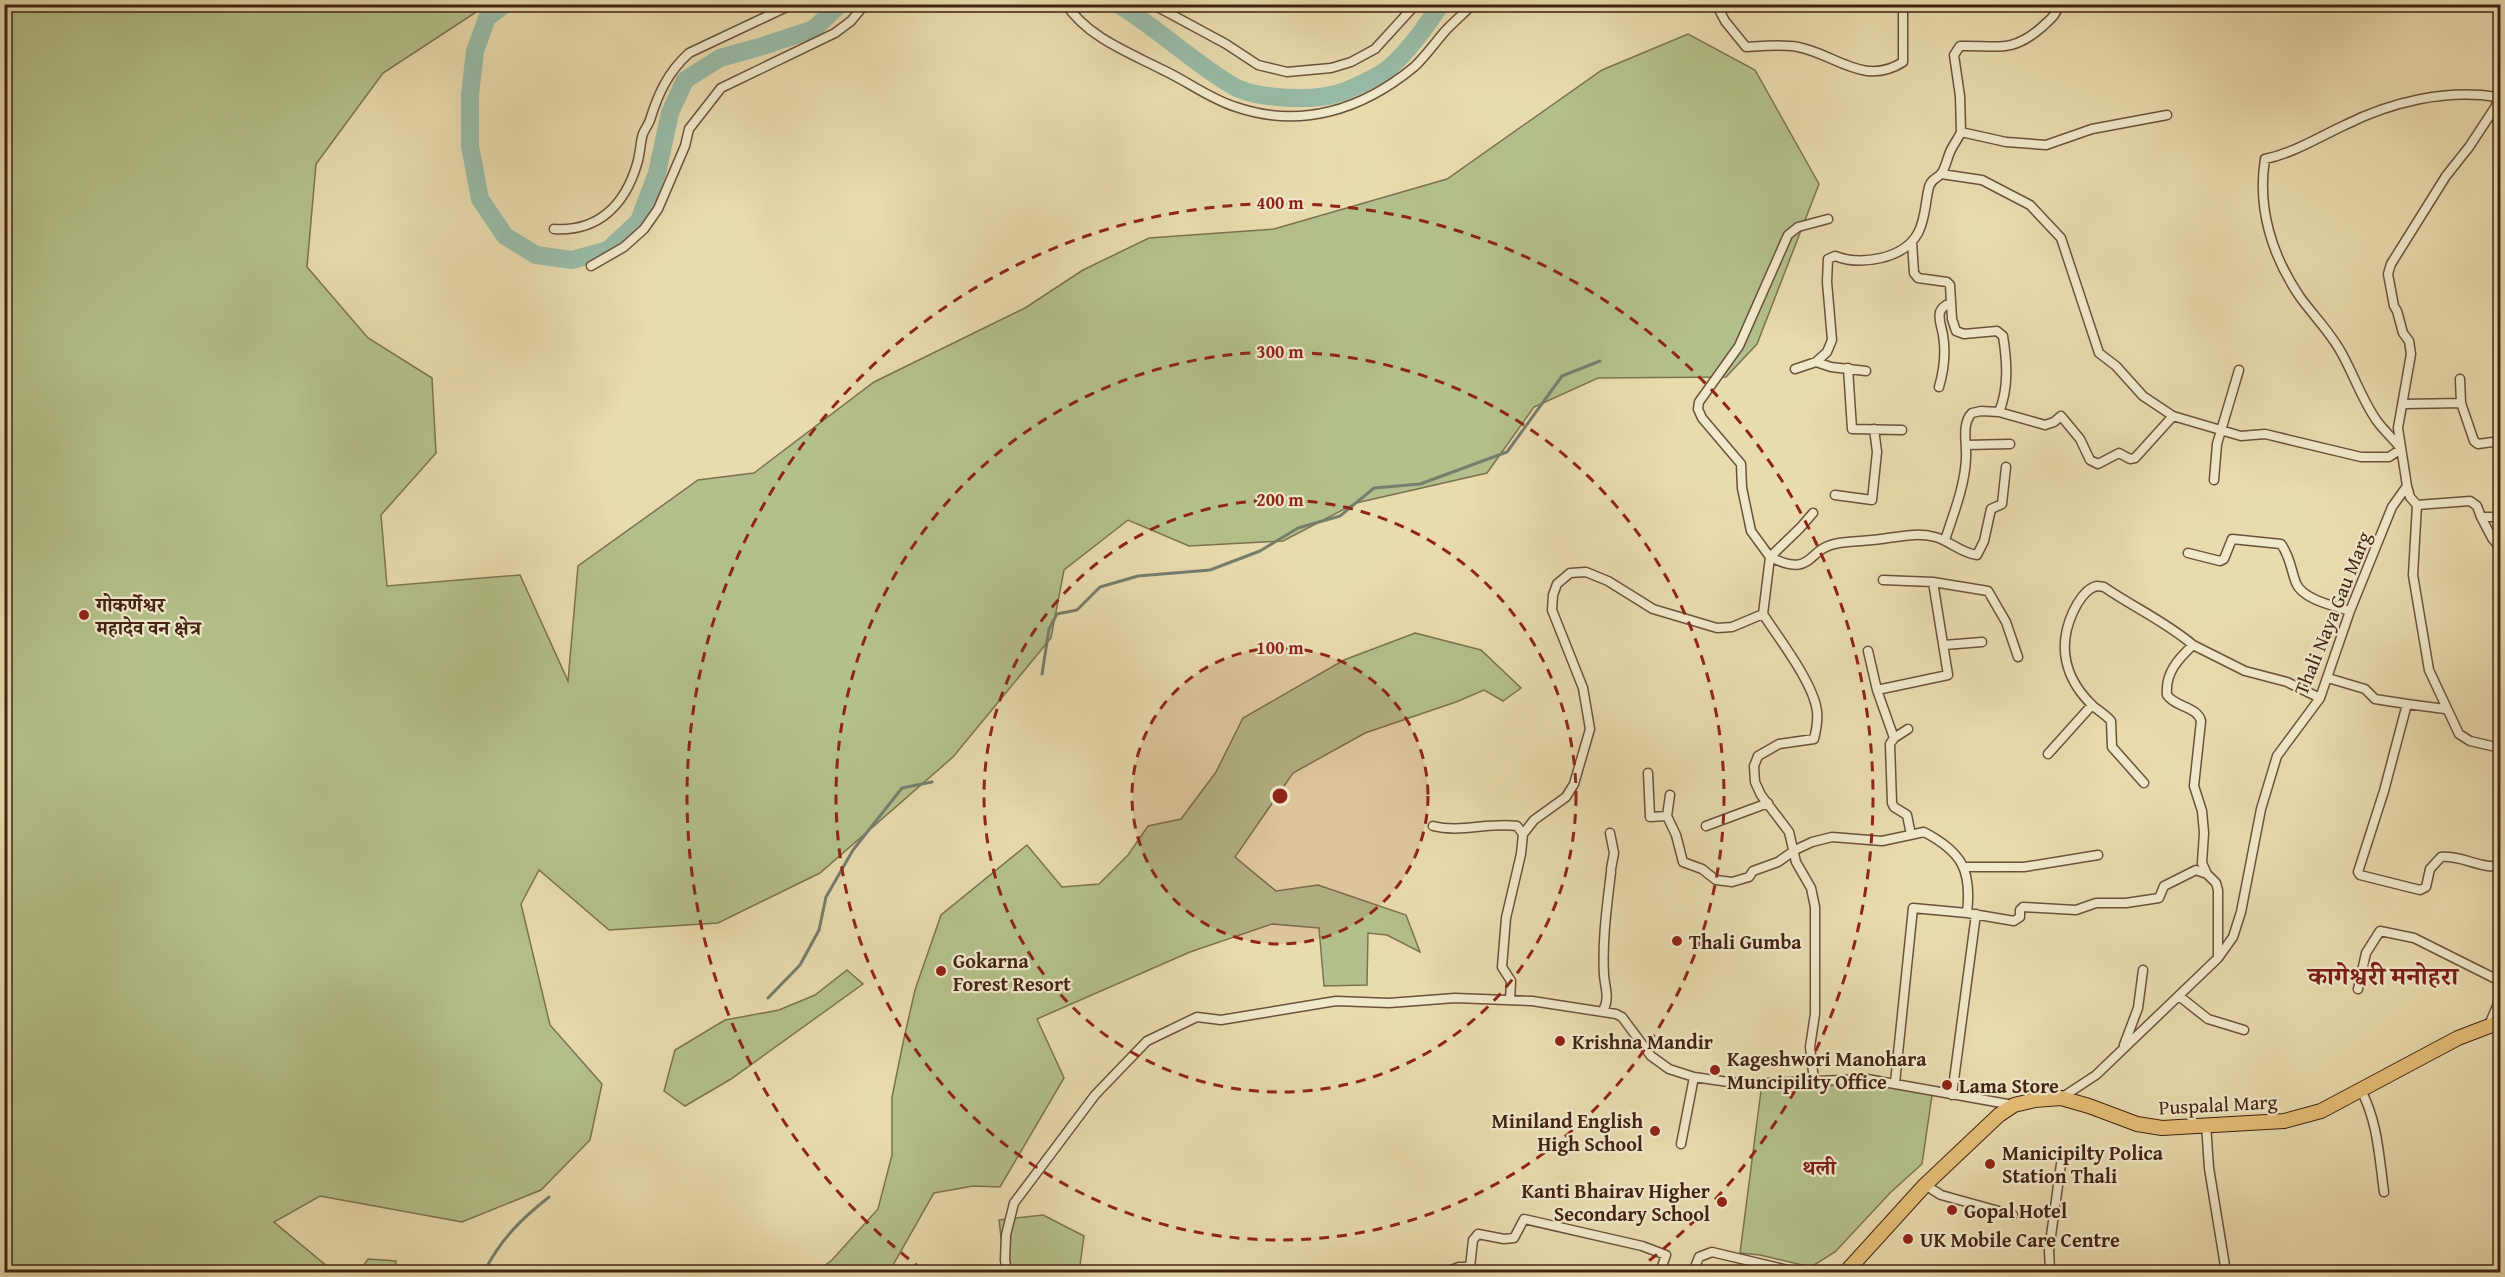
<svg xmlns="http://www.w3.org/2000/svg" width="2505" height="1277" font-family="'Gentium Book Plus','Noto Serif Devanagari',serif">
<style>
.green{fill:#b4c08b;stroke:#7c7250;stroke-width:1.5}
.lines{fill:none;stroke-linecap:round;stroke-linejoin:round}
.stream{stroke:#767e6c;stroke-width:3}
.river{stroke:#98bba7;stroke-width:18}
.street-casing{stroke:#6c513a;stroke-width:11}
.primary-casing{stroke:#432314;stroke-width:16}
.street{stroke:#f0e8ca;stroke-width:8}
.primary{stroke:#e4be77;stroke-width:14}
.ring{fill:none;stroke:#8f2418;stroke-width:3;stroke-dasharray:10 8}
.poi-dot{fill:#8f2418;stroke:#f0e8ca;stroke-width:2}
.labels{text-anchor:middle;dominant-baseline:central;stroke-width:4.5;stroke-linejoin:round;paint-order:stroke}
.poi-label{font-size:20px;font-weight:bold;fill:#432314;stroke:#f0e8ca;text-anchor:start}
.street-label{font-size:20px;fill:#432314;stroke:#f0e8ca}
.neighbourhood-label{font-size:21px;font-weight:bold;fill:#7a1f14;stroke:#f0e8ca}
.district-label{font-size:26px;font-weight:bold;fill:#7a1f14;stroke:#f0e8ca}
.centre{fill:#8f2418;stroke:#f0e8ca;stroke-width:3}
.ring-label{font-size:18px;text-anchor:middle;font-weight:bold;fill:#8f2418;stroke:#f0e8ca;stroke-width:4.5;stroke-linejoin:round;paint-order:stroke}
</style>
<rect width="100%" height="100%" fill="#e8dbae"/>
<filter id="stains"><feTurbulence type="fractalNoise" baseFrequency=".00333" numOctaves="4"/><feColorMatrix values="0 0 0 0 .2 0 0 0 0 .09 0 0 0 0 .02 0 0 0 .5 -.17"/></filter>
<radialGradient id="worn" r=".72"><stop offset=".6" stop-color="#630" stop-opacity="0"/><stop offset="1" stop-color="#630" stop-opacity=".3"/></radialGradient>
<!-- green -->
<path class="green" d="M5,5h482l-104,68 -67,91 -9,103 61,71 64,40 4,75 -55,62 6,71 133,-11 48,106 10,-115 120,-86 56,-7 120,-91 151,-74 58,-38 66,-32 125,-9 173,-50 155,-109 86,-36 67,36 64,114 -62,160 -31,33 -128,1 -64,29 -47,66 -131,30 -73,38 -94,5 -61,-26 -64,50 -13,68 -98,119 -133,116 -102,50 -109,7 -70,-60 -18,34 29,121 52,59 -12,56 -49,50 -79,32 -142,-26 -46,26 60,50h-329z
M1415,633l66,17 40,38 -18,13 -19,-11 -28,12 -91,31 -72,40 -58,84 41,34 42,-6 88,30 14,37 -33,-17 -19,-2 -1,52 -43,1 -5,-58 -47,-4 -82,28 -153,67 27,59 -64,109 -27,-1 -39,7 -45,79h-73l16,-12 46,-51 14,-54v-58l11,-54 12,-53 26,-75 86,-70 35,42 37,-3 29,-29 20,-29 33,-7 35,-47 27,-54 101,-58z
M847,970l16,14 -132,95 -46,27 -21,-15 11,-41 50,-30 54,-10 36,-15z
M1762,1083l127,3 43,9 -10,69 -32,29 -55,59 -24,15 -51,-12 -20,-2z
M1043,1215l41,21 -5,36h-74l-6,-52z
M368,1259l28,2 -1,11h-36z"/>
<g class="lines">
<!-- stream -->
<path class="stream" d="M1042,674l7,-45 8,-15 20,-4 23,-23 38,-11 72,-6 50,-19 38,-23 42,-12 34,-28 46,-4 87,-32 55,-76 38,-15
M768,998l32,-33 19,-35 7,-33 27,-47 49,-62 30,-6
M484,1272c17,-33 36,-52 65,-75"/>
<!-- river -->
<path class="river" d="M505,4l-18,14 -12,33 -5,44v51l10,53 25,37 31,19 36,5 36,-10 31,-29 18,-48 13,-60 15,-33 35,-22 43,-12 51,-17 26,-25
M1118,4c41,25 74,58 115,82 22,13 79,15 103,8 12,-3 44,-18 53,-26 20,-17 37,-42 52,-64"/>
<!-- street casing -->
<g class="street-casing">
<path id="street" d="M1066,4c21,33 64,49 97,66 24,11 47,29 73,37 65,22 126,3 178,-40 12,-11 22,-26 33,-38 8,-8 17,-16 26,-25
M1152,4l74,40 32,21 29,7 44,-4 20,-6 24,-13 41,-45
M1716,4l9,17 21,26c17,-1 35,-3 52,0 37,7 66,40 105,15v-58
M1961,132l-1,-36 -6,-41 6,-9c37,-1 51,8 82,-19 7,-7 15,-12 17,-23
M1941,174l41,6 48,25 31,33 38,115 17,13 27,30 30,20 68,20 24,-2 96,23h28l12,-8c-7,-10 -17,-18 -24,-28 -15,-21 -23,-46 -36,-69 -11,-20 -28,-37 -41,-55 -28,-41 -43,-89 -35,-138 29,-6 54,-22 80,-34 46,-23 100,-36 152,-28
M554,229c44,3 71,-24 83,-65 3,-9 3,-18 5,-27 1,-6 6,-11 8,-17 8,-26 18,-48 39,-67l104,-49
M1912,242l2,31 4,5 29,4 3,3 2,34 4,12 8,3 33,-3 6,5c4,25 6,52 -4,76
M591,266l33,-19 20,-18 14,-20 27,-63 4,-17 32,-41 114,-55 16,-12 14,-17
M2499,328l1,11
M1816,362l15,5 35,4
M1848,368l4,61 50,1
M1795,369l21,-7 11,-10 5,-12 -5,-58 1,-23 7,-3c26,10 69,3 83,-23 8,-15 7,-31 11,-46 2,-8 7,-8 12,-13 4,-5 6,-15 9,-22 3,-7 8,-13 11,-20l45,10 40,3 46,-16 75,-14
M2460,379l1,24 13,38 4,3 22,-3
M1939,387c5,-17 7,-34 4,-52 -1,-7 -5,-15 -3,-23 2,-5 5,-7 10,-9
M2404,404l57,-1
M1966,445l44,-1
M2214,480l3,-36 22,-74
M2407,486l3,11 7,8 -4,70 16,95 30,64 11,7 26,6 4,6
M1835,495l37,5 5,-48 -3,-23
M2417,505l53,-4 7,5 4,11h19
M1813,513l-13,15 -30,29c45,22 35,-9 69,-14 14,-2 28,-2 42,-4 18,-2 35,-7 54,-2 15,4 26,16 42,18l7,-14 7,-32 11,-5 4,-37
M2481,517l11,21 8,10
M1945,540c8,-25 20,-54 21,-82 1,-14 -5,-34 6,-45l9,-2 18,1 46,13 9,-3 7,-6 19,23 10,21 8,4 21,-11 11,6 5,-1 38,-42
M2188,553l32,8 4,-2 8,-20 49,5c9,12 10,26 15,39 7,17 39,23 54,28
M1883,580l50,2 55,9 18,31 12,35
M1763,614c16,25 50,68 54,97 1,9 -1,20 -3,28l-35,5 -21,12 -4,10 1,16 6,13 28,37 7,30 15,26 4,19v107l-5,33 4,33
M1944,645l38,-3
M1868,651l9,39 17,48
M2328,678l37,11 10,10 32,5
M1877,690l71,-15 -15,-93
M2445,709l-38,-5 -23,87 -26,81 2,3 60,15 6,-3 4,-18 11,-12c21,-2 39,12 59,9
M1908,729l-14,9 -4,6 2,59 2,4 13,8 4,20
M2048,754l44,-49
M1648,773l2,44 17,-1 9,19 7,27 19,7 14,11 16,2 17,-5 4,-6 25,-9 17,-12 17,-8 20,-5 50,4 42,-9c38,20 48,38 43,81
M2144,783l-32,-36 -1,-26c-5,-6 -12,-10 -18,-15 -28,-27 -36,-59 -20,-94 4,-9 13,-24 24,-26l7,1c29,20 62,35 89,58
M1667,816l3,-21
M1433,826c27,7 56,-4 84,0l6,8 -2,20 -15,64 -4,49 9,14 -1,19
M1706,826l62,-23
M1610,833l4,20 -3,16
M1523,834l11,-14 32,-23 8,-13 16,-55 -7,-41 -31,-78 1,-15 4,-11 13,-11 16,-1 22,9 45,28 64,19 15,-1 31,-13 7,-57 -19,-26 -9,-43 -1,-24 -39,-46 -4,-9 1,-7 40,-56 49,-111 10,-8 30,-8
M1965,867h59l74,-12
M2218,957v-67l-2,-7 -9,-9 -5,-11 2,-30 -2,-22 -8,-25 7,-65c-3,-14 -26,-14 -34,-26 -2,-22 11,-36 26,-50l52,26 42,11 33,16
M2358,989l8,-36 14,-22 34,7 86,43
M2179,996l29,23 36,11
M1603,1011c7,-13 2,-23 1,-36 -2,-34 3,-69 7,-103
M2489,1025l11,-26
M2124,1045l14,-37 5,-38
M1895,1083l18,-175 54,5 47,8 6,-4v-7l3,-3 53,3 20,-7h30l33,-5 5,-12 32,-16 11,4
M2361,1090c17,33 18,66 23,102
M1952,1095l24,-181
M2061,1098l35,-23 122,-117 15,-21 8,-25 20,-103 16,-53 43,-58 30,-87 42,-104 15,-21 -9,-58 13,-74 -2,-13 -6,-8 -6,-22 -3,-5 -6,-32 3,-10 55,-88 23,-29 27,-41 1,-9h3
M2206,1124l3,44 17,104
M1681,1144l13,-67
M1925,1185l16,10 72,20
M1007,1272l-2,-12 1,-25 8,-32 81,-108 52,-54 50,-24 24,3 115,-19 53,2 66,-5 77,3 84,13 6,3 29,39 18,13 25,8 48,7 125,-5 146,26
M1446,1272l13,-5h11l3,-27 5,-6 26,5 10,-1 10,-19 118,27 24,9 -6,17
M1693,1272l6,-15 13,-5 84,20
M2050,1272l-1,-22 12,-86"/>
</g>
<!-- primary casing -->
<g class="primary-casing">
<path id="primary" d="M1846,1272l79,-87 74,-70 15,-10 21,-5 26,-2 28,8 48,18 25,4 122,-7 37,-10 137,-73 42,-16"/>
</g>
<!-- street -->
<use href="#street" class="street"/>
<!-- primary -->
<use href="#primary" class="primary"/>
</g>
<!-- distance rings -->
<circle cx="1280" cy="796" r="148" fill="#8f2418" fill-opacity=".12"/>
<g class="ring">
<circle cx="1280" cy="796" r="148"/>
<circle cx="1280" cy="796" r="296"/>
<circle cx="1280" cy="796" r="444"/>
<path d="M923 1270A593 593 0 1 1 1637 1270"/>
</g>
<!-- markers -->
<g class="poi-dot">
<circle cx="84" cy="615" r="6"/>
<circle cx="1677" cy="941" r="6"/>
<circle cx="941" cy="971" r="6"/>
<circle cx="1560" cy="1041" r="6"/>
<circle cx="1715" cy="1070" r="6"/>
<circle cx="1947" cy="1085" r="6"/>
<circle cx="1655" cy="1131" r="6"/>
<circle cx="1990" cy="1164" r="6"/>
<circle cx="1722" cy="1202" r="6"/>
<circle cx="1952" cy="1210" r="6"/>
<circle cx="1908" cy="1239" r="6"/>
</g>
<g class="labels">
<!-- poi labels -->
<g class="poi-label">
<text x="96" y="604">गोकर्णेश्वर<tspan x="96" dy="23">महादेव वन क्षेत्र</tspan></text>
<text x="1689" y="941">Thali Gumba</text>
<text x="953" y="960">Gokarna<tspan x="953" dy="23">Forest Resort</tspan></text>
<text x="1572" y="1041">Krishna Mandir</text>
<text x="1727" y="1058">Kageshwori Manohara<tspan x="1727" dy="23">Muncipility Office</tspan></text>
<text x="1959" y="1085">Lama Store</text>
<text x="1643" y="1120" text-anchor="end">Miniland English<tspan x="1643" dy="23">High School</tspan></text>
<text x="2002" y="1152">Manicipilty Polica<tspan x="2002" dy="23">Station Thali</tspan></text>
<text x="1710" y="1190" text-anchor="end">Kanti Bhairav Higher<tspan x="1710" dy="23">Secondary School</tspan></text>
<text x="1964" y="1210">Gopal Hotel</text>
<text x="1920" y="1239">UK Mobile Care Centre</text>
</g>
<!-- street labels -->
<g class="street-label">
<text transform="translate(2332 613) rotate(-68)">Thali Naya Gau Marg</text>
<text transform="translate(2218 1104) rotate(-3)">Puspalal Marg</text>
</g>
<!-- neighbourhood labels -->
<g class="neighbourhood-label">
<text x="1819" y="1167">थली</text>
</g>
<!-- district labels -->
<g class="district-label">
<text x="2383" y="975">कागेश्वरी मनोहरा</text>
</g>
</g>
<circle cx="1280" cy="796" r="9" class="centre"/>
<g class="ring-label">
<text x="1280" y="209">400 m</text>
<text x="1280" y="358">300 m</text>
<text x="1280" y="506">200 m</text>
<text x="1280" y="654">100 m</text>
</g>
<!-- margin -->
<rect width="2505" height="1277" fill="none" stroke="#e8dbae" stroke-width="24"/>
<rect x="6" y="6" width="2493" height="1265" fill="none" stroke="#432314" stroke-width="3"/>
<rect x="12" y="12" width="2481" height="1253" fill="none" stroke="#432314" stroke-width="1.5"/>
<rect width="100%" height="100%" filter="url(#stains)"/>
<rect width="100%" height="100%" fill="url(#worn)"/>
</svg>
